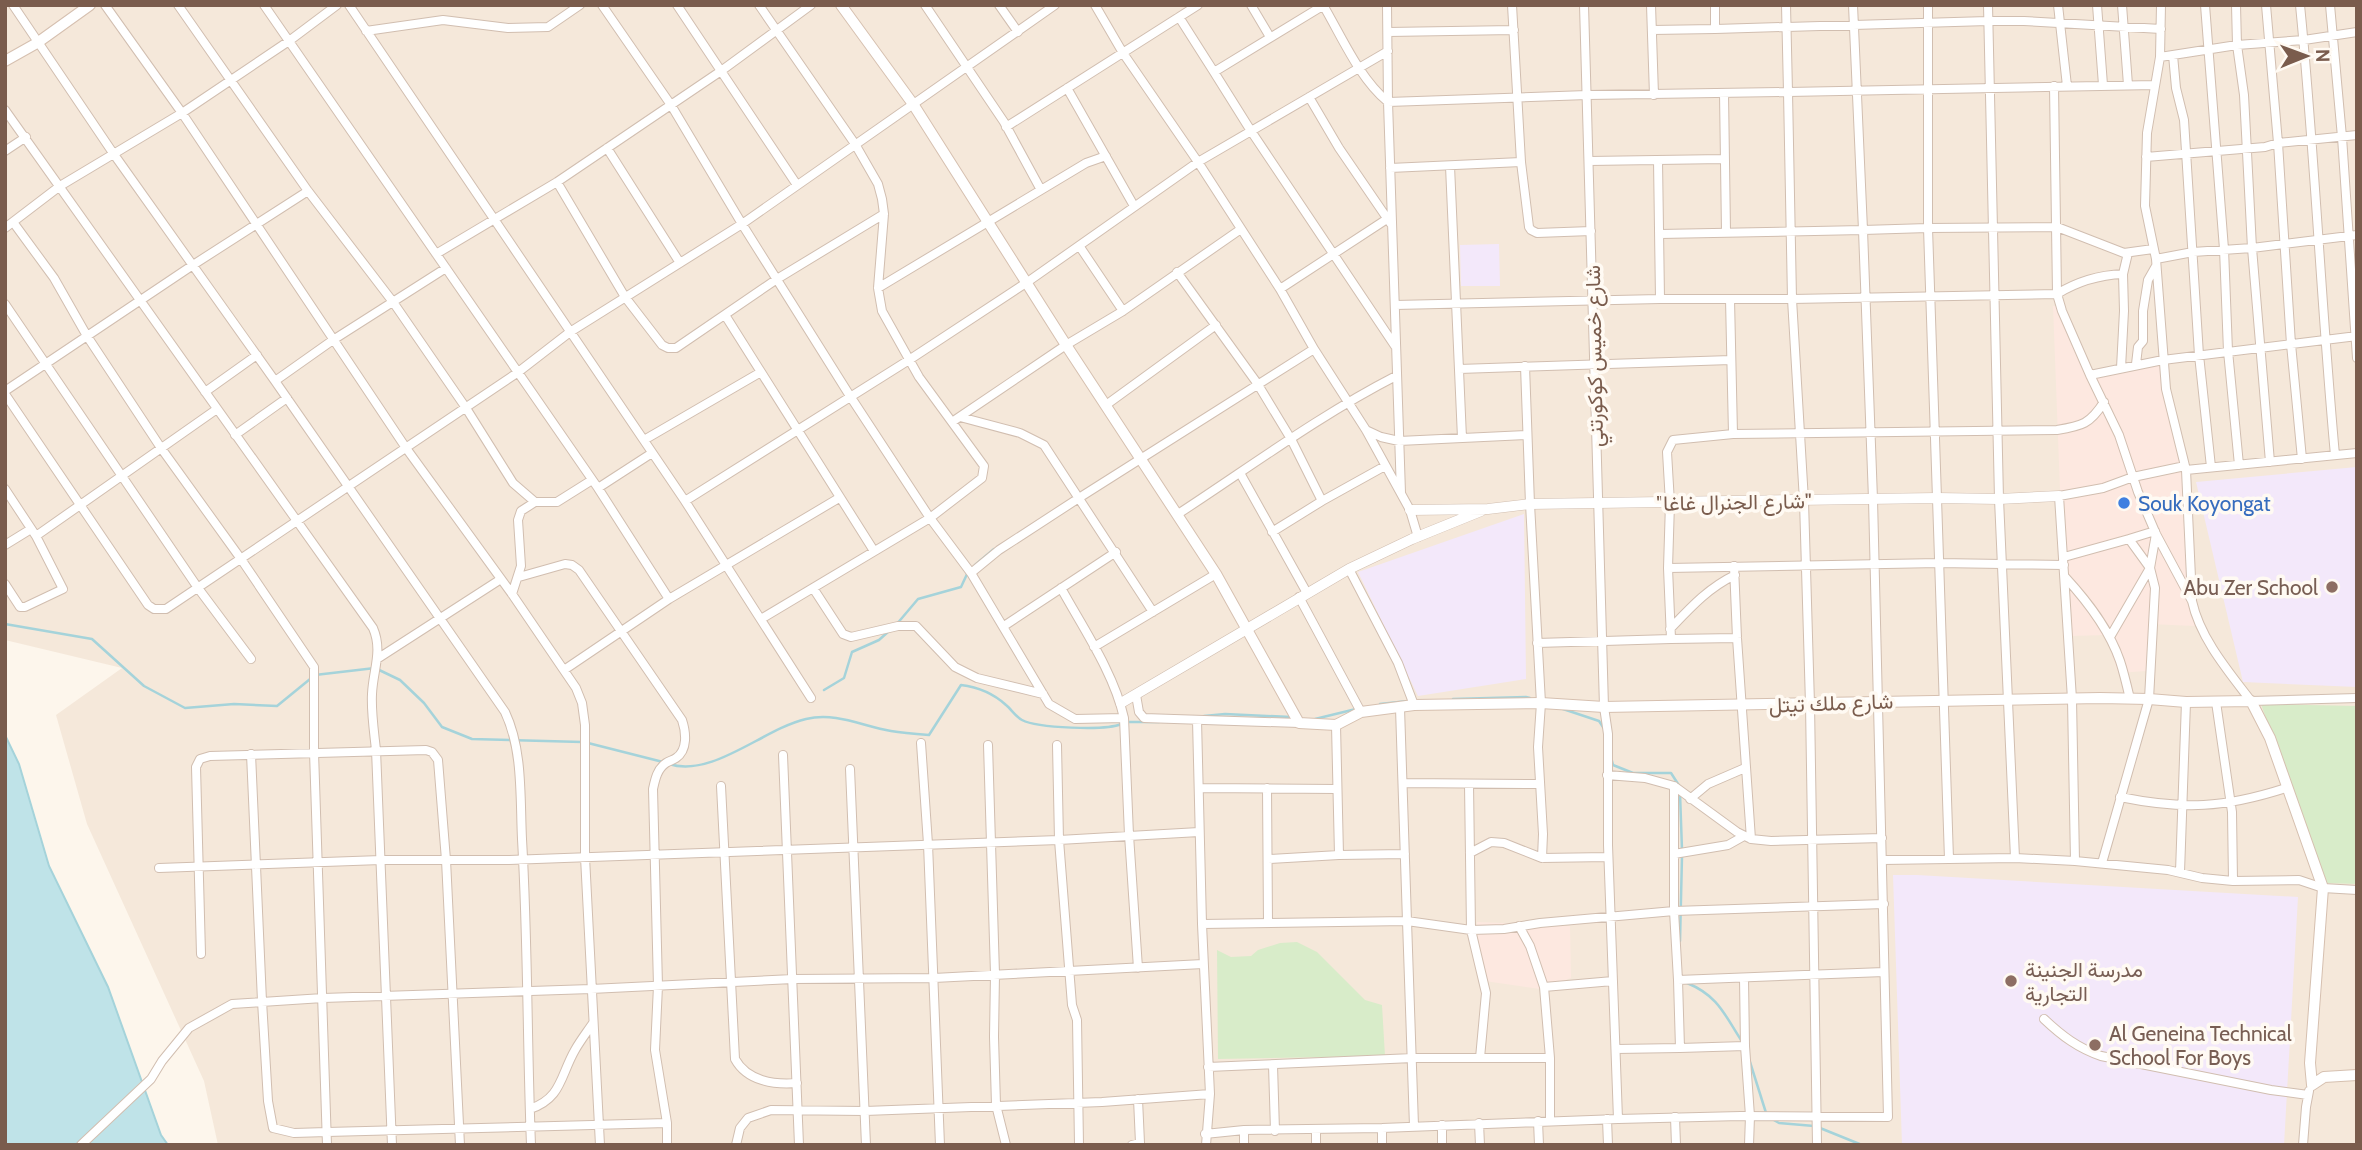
<svg xmlns="http://www.w3.org/2000/svg" width="2362" height="1150" font-family="Cabin,Vazirmatn,sans-serif">
<style>
.residential{fill:#f5e8da}
.commercial{fill:#fde8e0}
.education{fill:#f3e8fa}
.green{fill:#d8ecc9}
.water{fill:#bfe3e8;stroke:#a5d3da;stroke-width:2}
.lines{fill:none;stroke-linecap:round;stroke-linejoin:round}
.stream{stroke:#a5d3da;stroke-width:2.5}
.minor-casing{stroke:#d1beb0;stroke-width:10}
.tertiary-casing{stroke:#d1beb0;stroke-width:11}
.secondary-casing{stroke:#d6c0b0;stroke-width:12}
.minor{stroke:#fff;stroke-width:8}
.tertiary{stroke:#fff;stroke-width:10}
.secondary{stroke:#fff;stroke-width:10}
.shop-dot{fill:#3f7fe0;stroke:#fffaf3;stroke-width:2.5}
.education-dot{fill:#8d6e63;stroke:#fffaf3;stroke-width:2.5}
.labels{text-anchor:middle;dominant-baseline:central;stroke-width:7;stroke-linejoin:round;paint-order:stroke}
.street-label{font-size:21px;fill:#7a5c4d;stroke:#fffaf3}
.shop-label{font-size:21px;fill:#366cbe;stroke:#fffaf3;text-anchor:start}
.education-label{font-size:21px;fill:#785e54;stroke:#fffaf3;text-anchor:start}
</style>
<rect width="100%" height="100%" fill="#fdf6ec"/>
<!-- residential -->
<path class="residential" d="M5,5h2352v1140h-2139l-14,-64 -117,-257 -31,-109 66,-47 -117,-28z"/>
<!-- commercial -->
<path class="commercial" d="M2053,306h5l31,71 72,-14 21,99 4,38 1,100 8,26 -46,-2 -3,47 -28,2 -12,-38 -35,1 -11,-146z
M1477,922l93,4 1,52 -31,11 -62,-9z"/>
<!-- education -->
<path class="education" d="M1499,244l1,42h-39l-1,-41z
M2357,467v220l-114,-5 -47,-200z
M1524,514l2,165 -108,17 -60,-124z
M1893,875h24l381,22 -14,248h-382z"/>
<!-- green -->
<path class="green" d="M2261,704l96,2v178l-33,-1z
M1297,942l20,10 48,48 17,5 3,51 -167,3 -1,-109 14,7 20,-1 7,-6 22,-7z"/>
<!-- water -->
<path class="water" d="M5,735l14,29 30,102 59,121 53,148 7,10h-163z"/>
<g class="lines">
<!-- stream -->
<path class="stream" d="M975,565l19,-16
M5,624l87,15 52,47 41,22 49,-4 43,2 38,-31 60,-7 25,12 24,23 18,24 30,12 110,3
M896,625l22,-26 43,-12 7,-15
M824,690l20,-12 8,-26 27,-12 10,-9
M1453,699l73,-2 4,1
M1380,704l28,-3
M1563,709l36,12 6,9
M1204,716l21,-2 66,3
M1315,719l41,-10
M1127,722h32
M588,743l75,19
M1611,757l2,8 20,8h38l9,14
M669,764c44,14 94,-35 137,-45 30,-7 56,7 85,12 12,2 25,3 38,4l32,-50c16,2 33,9 45,20 5,4 10,12 16,15 15,8 84,11 99,4
M1680,793l2,57
M1680,941l2,-85
M1687,983c32,13 38,33 56,60
M1750,1062l17,54
M1772,1119l7,4 35,3
M1820,1128l42,17"/>
<!-- minor casing -->
<g class="minor-casing">
<path id="minor" d="M13,5l100,148 162,228 230,331c18,38 15,85 17,127 6,102 5,204 9,306
M105,5l77,108 224,335 106,146 64,94 6,15 3,22v132l15,288
M178,5l130,186 85,111 73,106 47,75 22,19
M264,5l334,483 71,111
M349,5l336,496 126,197
M602,5l69,100 71,119 108,172 80,122 41,55 78,131 26,15 49,-1
M677,5l120,180
M759,5l96,139 23,40 4,15 2,15 -6,74 4,23 37,66 65,89 -2,12 -52,40 -169,101
M999,5l19,27
M1095,5l28,48 75,109 82,127 34,60 52,81 44,80 8,27
M1251,5l19,32
M1323,5c19,32 36,73 65,97l13,391
M1324,5l-110,67 37,59 144,215
M1387,5l1,97 199,-7 201,-3 4,207 12,202 6,203 7,441
M1512,5l9,157 8,65 2,3 6,3 54,-2
M1584,5l20,702 4,27v111l10,274 123,-3 147,1 -15,-618 -10,-269 65,-2 21,631
M1651,5l3,90
M1715,5v24l273,-8h36l137,8
M1786,5l2,87 367,-7
M1928,5v223l129,-1 67,26 29,-4
M1988,5l11,494 16,359
M2058,5l9,81
M2097,5l6,80
M2122,5l6,80
M2161,5l-1,52 -13,76 -2,73 11,53 10,130 20,81 171,-17
M2205,5l19,244 4,102 11,114
M2236,5l1,40 7,50 8,153 18,214
M2266,5l12,138 13,201 11,115
M2300,5c15,150 21,300 35,450
M2330,5l12,132 15,221
M1179,17l35,55
M1652,30l63,-1
M366,31l77,-11 65,8 40,-1 32,-22
M1388,32l126,-2
M2173,55l3,33 8,32 15,235 12,112
M2160,57l77,-12 67,-5 53,-8
M2054,86l3,208 5,17 28,64 29,60 19,57 18,42 36,67c8,37 36,70 59,100l106,-3
M1067,88l67,118
M1724,93l2,139
M1309,97l30,51 52,76
M5,110l368,518c10,23 0,42 -1,66 -1,18 2,37 4,56l16,395
M1006,127l192,-122
M607,148l73,115
M5,151l21,-14
M2146,157l119,-10 13,-4 79,-8
M1658,160l2,139
M1589,161l135,-2
M1450,166l12,272
M1390,168l131,-6
M557,182l68,115 37,48 6,3h8l101,-69 107,-65
M1041,190l45,-27 20,-7
M13,222l41,56 33,58 74,112 80,111 73,108v85l13,393
M5,228l55,-42 122,-73 107,-72 48,-36
M1660,234l203,-4 -10,-225
M1080,247l43,64
M436,254l121,-72 164,-111 90,-66
M2156,259l37,-7 59,-4 105,-13
M1177,272l80,111 34,56 31,62
M878,288l163,-98 -37,-68 -79,-117
M1280,289l107,-70
M1730,299l3,135
M5,304l193,284 53,71
M1395,305l265,-6h132l265,-5c21,-13 42,-19 66,-20l5,-21
M725,315l149,236
M2136,364l2,-17 5,-6v-30l5,-31 8,-14
M2121,368l3,-57 -1,-37
M1459,369l272,-9
M2090,375l73,-15 194,-24
M275,381l58,-41 113,-72
M5,391l188,-126 115,-74
M205,392l52,-37
M5,394l143,211 6,4h12l351,-236 53,-41 172,-108 313,-219
M1106,405l110,-80
M960,417l60,16 24,12 109,167
M952,422l114,-77 57,-34 118,-82
M1366,430l15,7 18,4 128,-6
M235,435l52,-37
M644,440l117,-68
M2186,470l6,129
M1240,473l67,120
M598,488l54,-35
M5,489l31,47 27,53 -38,18h-5l-15,-23
M685,501l224,-141 117,-77 172,-121 190,-111
M1178,514c72,-47 142,-99 218,-138
M1272,532l50,-31 63,-35
M36,536l181,-127
M2129,539l26,-8
M5,545l26,-16
M2064,557l65,-18 21,29 -40,69
M1734,566l3,72 14,201
M1668,568l271,-5 125,2
M1349,569l49,94 16,42
M971,573l28,-23 83,-54 232,-147
M519,577l46,-13 7,1 7,5 103,150c4,12 6,30 -6,38 -3,2 -7,3 -10,5 -9,6 -11,17 -13,26l5,197 -3,64 12,73v22
M2065,577c23,25 44,52 55,84 4,12 7,25 10,38
M813,588l30,46 8,3 47,-11h18l39,41 22,11 66,16
M1061,588c22,40 53,85 63,130l5,117 9,133
M512,594l9,-28 -3,-46 3,-9 14,-9h22l35,-22
M1299,597l62,115
M1004,626l112,-74
M1670,629c20,-21 38,-41 65,-54
M1671,639l66,-1
M1537,643l134,-4 -3,-71 2,-65 -3,-51 6,-12 60,-6 324,-4c25,-4 33,-6 47,-28
M1094,647l122,-73
M377,659l124,-80
M564,670l105,-71 170,-101
M1136,695l3,17 5,6 155,5
M2216,702l16,110 1,69
M1400,708l7,213 64,9 33,-1 36,-6 134,-12 210,-7
M1197,720l5,204 205,-3 7,205
M1336,725l3,130 66,-1
M921,743l7,101 12,301
M988,745l7,229 -1,63 2,68 10,40
M1057,745l2,95 13,165 5,15 2,125
M251,754l11,247 6,100 5,27 21,5 33,-1 340,-9
M783,755l16,390
M850,769l16,376
M1607,775l38,3 29,8 63,46 14,7 20,2 111,-3
M1404,783l135,1
M1469,784l2,146 15,63 -6,65
M721,786l14,273c12,22 39,26 62,24
M1674,786v125l4,69
M1199,788l138,1
M1267,788l1,135
M2120,797c64,13 104,11 166,-9
M1690,799l18,-15 37,-16
M1470,853l21,-11 13,1 38,15 1,-24 -5,-87 3,-44 -11,-199 -5,-138
M1674,854l54,-9 16,-9
M1542,858l66,-1
M1268,859l71,-4
M1883,860l132,-2 60,3 93,9 34,8 31,3 66,-1 24,8 34,2
M2075,861l-3,-162 -13,-203 44,-8 30,-11 52,-11
M2102,863l47,-164 6,-111 -5,-20 6,-34
M159,868l222,-8h128l550,-20 140,-8
M2180,872l6,-170
M1202,924l8,170 -4,51
M1519,926l11,20 14,41 6,71v62
M201,954l-5,-187 4,-8 10,-3 216,-6 6,2 6,8 8,100 14,285
M1744,978l1,68 5,70 -1,29
M1544,987l69,-6
M2044,1019c18,17 34,29 57,37l170,34 37,5
M1680,1048l65,-2
M1616,1049l64,-1 -2,-68 206,-8
M1273,1065l2,66
M1208,1067l205,-9h137
M530,1109c32,-11 30,-33 45,-59 5,-9 12,-18 18,-27
M1675,1117l1,28
M1607,1119l1,26
M1538,1121l1,24
M1479,1123l1,22
M1442,1125v20
M1244,1130v15
M1205,1134l39,-4 138,-2 236,-9
M81,1145l70,-66 11,-18 27,-33 43,-24 91,-6 268,-9 202,-10 141,-1 269,-14
M736,1145l4,-17 8,-10 23,-8 94,1 237,-9 108,-8
M1132,1145l8,-2 -2,-44
M1316,1145v-16
M1382,1145v-17
M2303,1145l3,-38 3,-16"/>
</g>
<!-- tertiary casing -->
<g class="tertiary-casing">
<path id="tertiary" d="M1410,510l78,-1 42,-5 407,-6 62,1 60,-3
M1121,703l228,-134 63,-30 69,-28"/>
</g>
<!-- secondary casing -->
<g class="secondary-casing">
<path id="secondary" d="M841,5l72,99 153,241 150,229 83,149 37,2 25,-13 53,-7 127,-2 63,4 496,-9 49,1 37,3 65,-1 19,37 53,150 -13,175 2,22
M5,61l32,-18 53,-38
M2312,1085l12,-8 33,-2"/>
</g>
<!-- minor -->
<use href="#minor" class="minor"/>
<!-- tertiary -->
<use href="#tertiary" class="tertiary"/>
<!-- secondary -->
<use href="#secondary" class="secondary"/>
</g>
<!-- markers -->
<circle class="shop-dot" cx="2124" cy="503" r="7"/>
<g class="education-dot">
<circle cx="2332" cy="587" r="7"/>
<circle cx="2011" cy="981" r="7"/>
<circle cx="2095" cy="1045" r="7"/>
</g>
<g class="labels">
<!-- street labels -->
<g class="street-label">
<text transform="translate(1594 356) rotate(-91)">شارع خميس كوكورتني</text>
<text transform="translate(1734 502) rotate(-1)">"شارع الجنرال غاغا"</text>
<text transform="translate(1831 703) rotate(-2)">شارع ملك تيتل</text>
</g>
<!-- shop labels -->
<g class="shop-label">
<text x="2138" y="503">Souk Koyongat</text>
</g>
<!-- education labels -->
<g class="education-label">
<text x="2318" y="587" text-anchor="end">Abu Zer School</text>
<text x="2025" y="969">مدرسة الجنينة<tspan x="2025" dy="24">التجارية</tspan></text>
<text x="2109" y="1033">Al Geneina Technical<tspan x="2109" dy="24">School For Boys</tspan></text>
</g>
</g>
<!-- border -->
<rect width="2362" height="1150" fill="none" stroke="#7a5c4d" stroke-width="14"/>
<!-- north arrow -->
<g transform="translate(2306 56) rotate(89)" stroke="#fffaf3" stroke-width="5" paint-order="stroke">
<path d="M0-5L12 26L0 18L-12 26Z" fill="#7a5c4d"/>
<text y="-10" font-size="19" font-weight="bold" text-anchor="middle" fill="#7a5c4d">N</text>
</g>
</svg>
